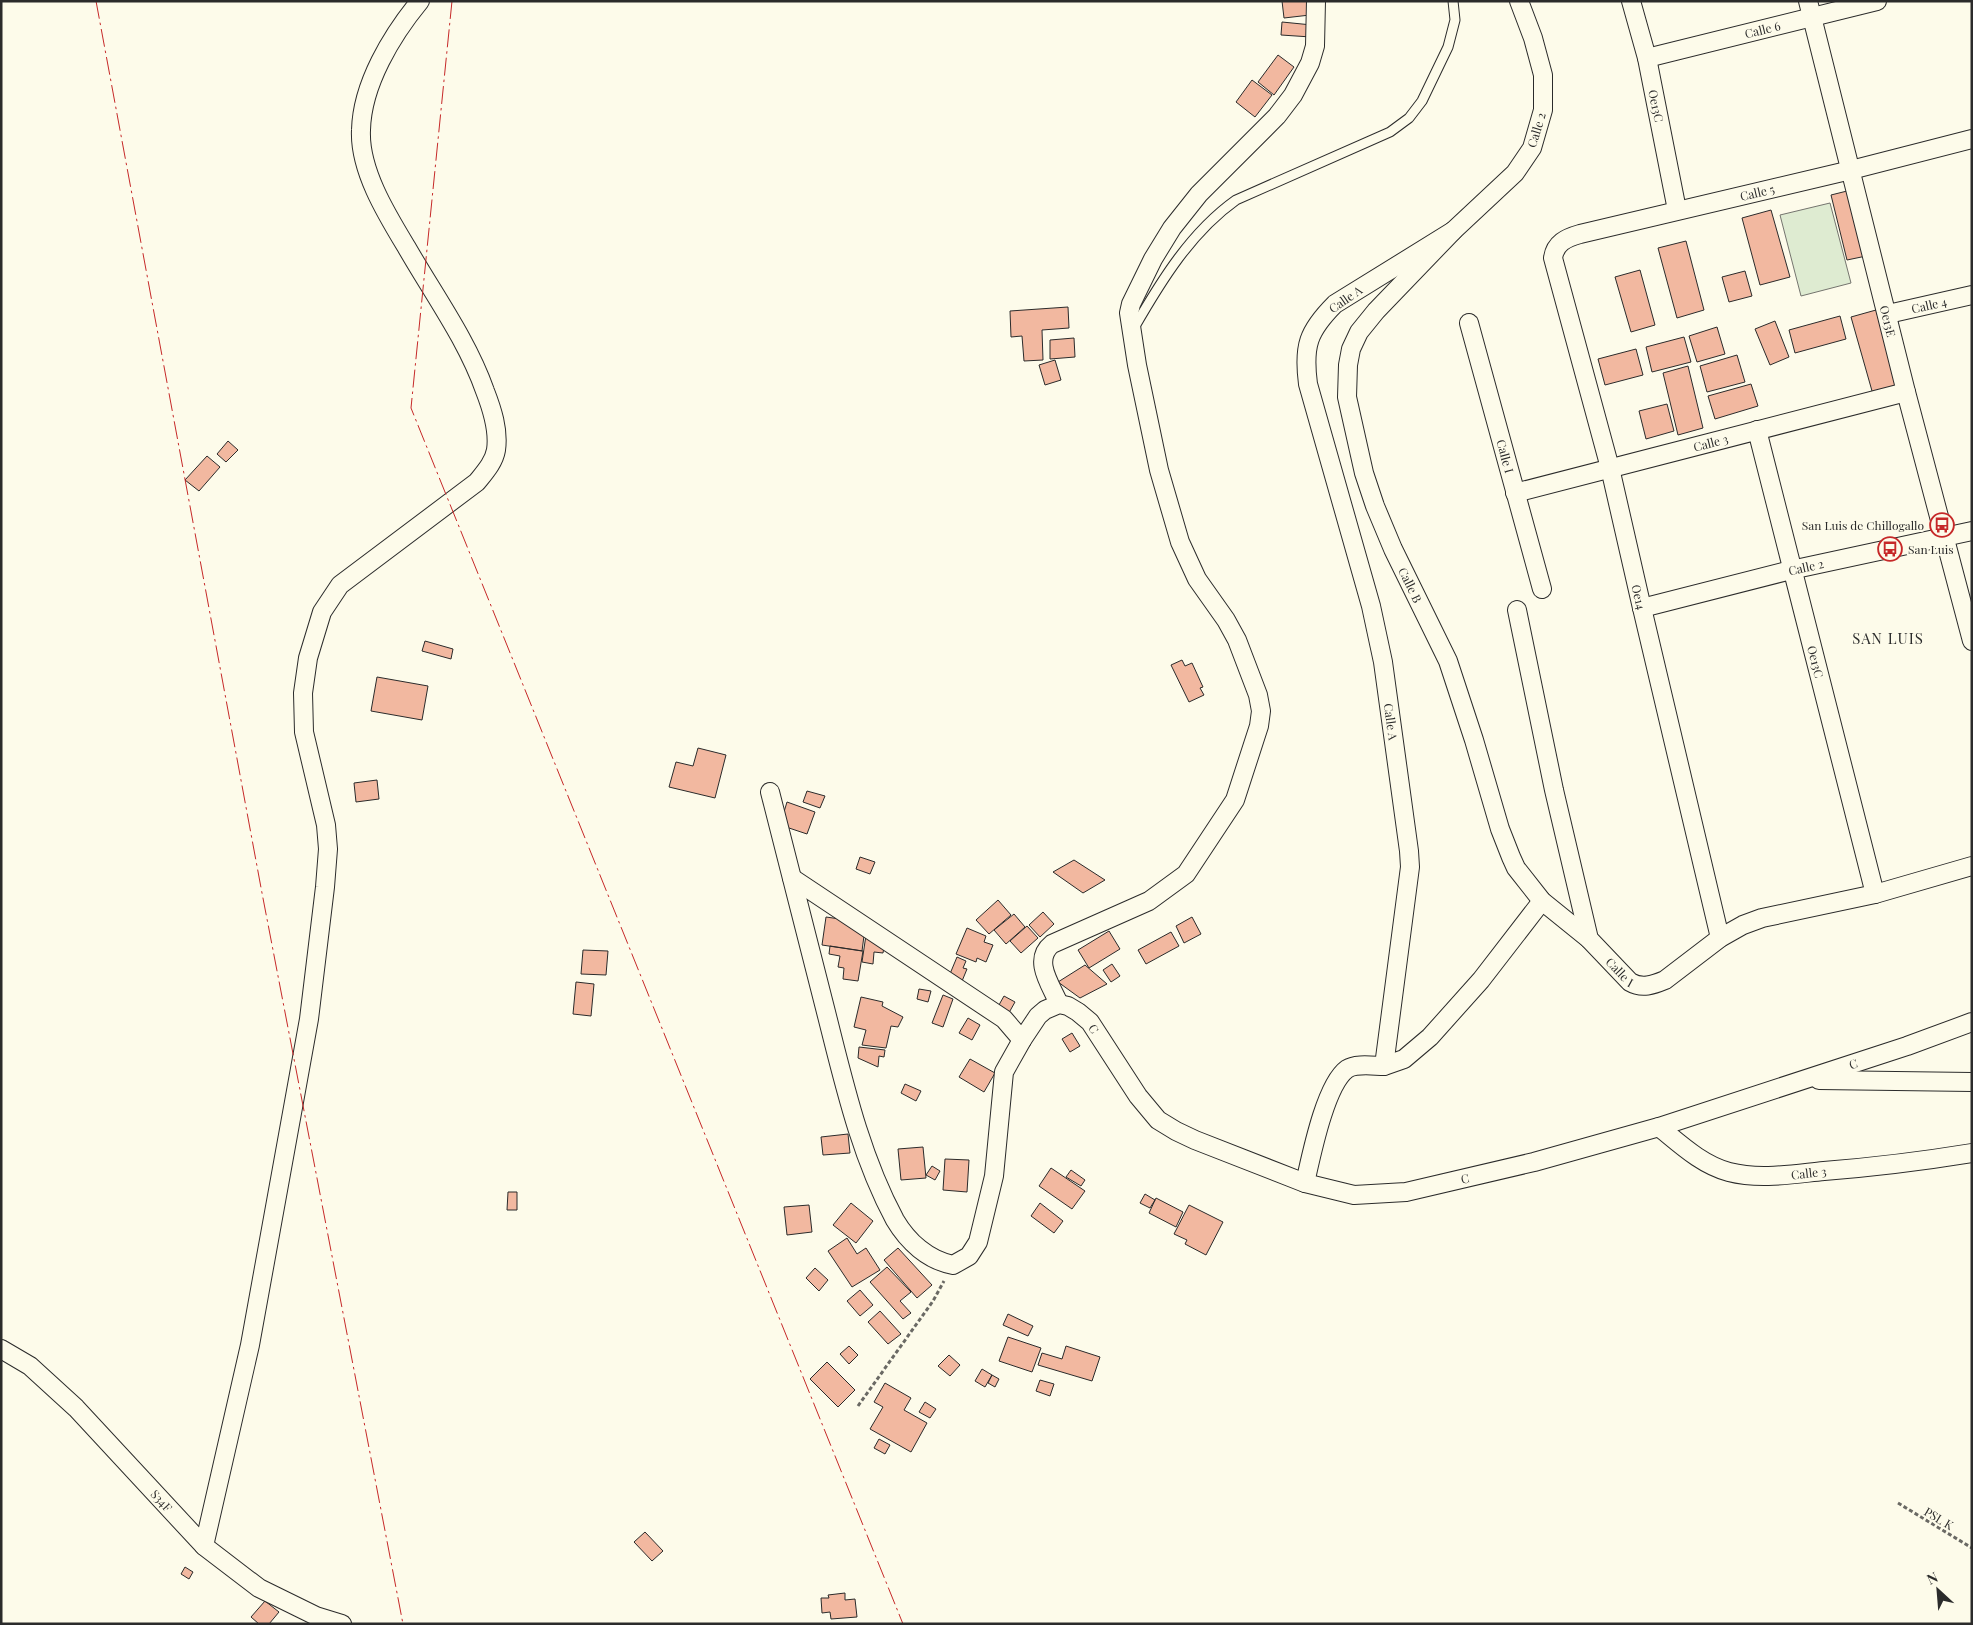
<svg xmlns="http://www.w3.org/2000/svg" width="1973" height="1625" font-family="'Playfair Display',serif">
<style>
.green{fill:#deebd1;stroke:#74746e}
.building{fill:#f2b8a0;stroke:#2b2b2b}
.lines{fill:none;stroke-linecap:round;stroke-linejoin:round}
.service-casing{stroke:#2b2b2b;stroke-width:11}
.minor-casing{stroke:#2b2b2b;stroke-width:20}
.path{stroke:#6a6964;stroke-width:3;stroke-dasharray:4 2.5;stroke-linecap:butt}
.service{stroke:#fdfbea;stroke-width:9}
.minor{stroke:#fdfbea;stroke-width:18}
.power{stroke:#c62828;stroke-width:1;stroke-dasharray:18 4 2.5 4;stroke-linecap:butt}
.labels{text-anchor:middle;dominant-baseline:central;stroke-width:4;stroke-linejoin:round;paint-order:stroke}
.street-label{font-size:12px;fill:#2b2b2b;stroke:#fdfbea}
.poi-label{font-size:12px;fill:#2b2b2b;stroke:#fdfbea;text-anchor:end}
.quarter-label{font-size:15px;letter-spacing:1px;fill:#2b2b2b;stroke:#fdfbea}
</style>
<rect width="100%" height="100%" fill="#fdfbea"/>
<!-- green -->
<path class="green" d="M1830,203l21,80 -50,13 -21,-81z"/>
<!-- building -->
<path class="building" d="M1282,1h26l2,14 -26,3z
M1282,22l30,3 -1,12 -30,-2z
M1278,55l16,12 -20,28 -16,-13z
M1252,80l20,15 -17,22 -19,-15z
M1855,189l16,66 -24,5 -16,-65z
M1771,210l19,67 -30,8 -18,-67z
M1686,241l18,69 -27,8 -19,-70z
M1640,270l15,55 -24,7 -16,-55z
M1745,271l7,25 -23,6 -7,-25z
M1068,307l1,21 -27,2 1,30 -19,1 -2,-25 -11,1 -1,-26z
M1876,310l22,81 -24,7 -23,-81z
M1840,316l6,23 -51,14 -6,-23z
M1775,321l14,36 -19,8 -15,-36z
M1717,327l8,27 -28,8 -8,-26z
M1684,337l7,25 -39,10 -6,-25z
M1074,338l1,19 -25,2v-19z
M1636,349l7,26 -38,10 -7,-26z
M1737,355l8,27 -38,10 -7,-26z
M1055,360l6,20 -16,5 -6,-20z
M1688,366l15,62 -25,7 -15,-62z
M1751,384l7,22 -43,13 -7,-23z
M1667,404l7,27 -28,8 -7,-28z
M228,441l10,9 -12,12 -9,-8z
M207,456l13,11 -21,24 -14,-11z
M425,641l28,8 -2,10 -29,-8z
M1182,660l3,6 7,-3 11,24 -3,1 4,7 -15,7 -18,-37z
M377,677l51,9 -6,34 -51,-9z
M698,748l28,7 -11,43 -46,-11 7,-25 17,4z
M377,780l2,19 -23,3 -2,-19z
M807,791l18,5 -5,12 -17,-6z
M787,802l28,10 -8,22 -27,-9z
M860,857l15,5 -5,12 -14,-5z
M1074,860l31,20 -22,13 -30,-21z
M998,900l13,15 -22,19 -13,-14z
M1043,912l11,12 -14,13 -11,-12z
M1014,914l11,13 -19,17 -12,-14z
M826,917l21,3v5l18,3 -3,23 -40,-6z
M1192,917l9,17 -17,9 -8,-17z
M1027,926l11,12 -17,15 -11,-12z
M967,928l19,8 -2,6 9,3 -7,17 -9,-4 -1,4 -20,-8z
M1109,931l11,18 -31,19 -11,-18z
M1171,932l8,14 -33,18 -8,-14z
M866,935l19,6 -2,12 -9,-1 -1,12 -11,-2z
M830,946l33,5 -5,30 -15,-2 1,-11 -6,-1 2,-11 -11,-2z
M583,950l25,1 -2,24 -25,-1z
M957,957l9,4 -3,7 4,1 -7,17 -13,-5z
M1112,964l8,12 -9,6 -8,-12z
M1085,965l22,19 -27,14 -22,-16z
M576,982l18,2 -3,32 -18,-2z
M919,989l12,2 -3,11 -11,-3z
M943,995l10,4 -10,28 -11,-4z
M1004,996l11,6 -9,16 -11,-6z
M861,997l22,5 -1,4 21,11 -5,10 -7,-1 -5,22 -24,-3 4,-15 -12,-3z
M968,1018l12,7 -8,15 -13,-7z
M1072,1033l8,13 -10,6 -8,-13z
M859,1047l26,3 -1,7 -5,-1 -1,11 -20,-9z
M970,1059l25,14 -11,19 -25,-15z
M905,1084l16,7 -5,10 -15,-8z
M848,1134l2,19 -27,2 -2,-18z
M923,1147l3,31 -25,2 -3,-31z
M945,1159l24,1 -2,32 -24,-2z
M932,1166l8,5 -5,9 -9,-5z
M1051,1168l34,23 -13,18 -33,-23z
M1071,1170l14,10 -4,6 -15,-9z
M508,1192h9v18h-10z
M1145,1194l10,6 -5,8 -10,-5z
M1156,1198l27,14 -7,15 -27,-14z
M851,1203l22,18 -17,22 -23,-18z
M1040,1203l23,18 -9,12 -23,-17z
M809,1205l3,27 -25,3 -3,-28z
M1189,1205l34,17 -17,33 -21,-11 2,-4 -13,-6z
M847,1238l10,16 9,-6 14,22 -28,17 -24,-36z
M898,1248l34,37 -15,13 -33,-38z
M887,1267l24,25 -11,9 11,12 -8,6 -33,-37z
M815,1268l13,12 -9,11 -13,-13z
M860,1290l13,15 -13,11 -13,-15z
M880,1311l21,23 -13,10 -20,-22z
M1008,1314l25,12 -5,10 -25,-11z
M1008,1337l33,11 -9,24 -33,-11z
M849,1346l9,9 -9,9 -9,-10z
M1066,1346l34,11 -8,24 -54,-16 4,-12 20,6z
M949,1355l11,10 -10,11 -12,-10z
M827,1362l28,28 -17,17 -28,-28z
M982,1369l10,6 -7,12 -10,-6z
M992,1375l7,4 -4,8 -7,-4z
M1040,1380l14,4 -4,12 -14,-5z
M885,1383l26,15 -7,12 23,13 -16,29 -41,-23 13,-22 -9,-5z
M925,1402l11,7 -6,9 -11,-6z
M879,1439l11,6 -5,9 -11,-6z
M645,1532l18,19 -11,10 -18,-19z
M185,1567l8,5 -4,7 -8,-5z
M845,1593v7l10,-1 2,18 -26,2 -1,-7 -8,1 -1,-15h8l-1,-3z
M265,1601l14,11 -10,12h-10l-8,-7z"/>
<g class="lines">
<!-- service casing -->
<g class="service-casing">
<path id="service" d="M1134,328c27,-47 57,-96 102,-128l154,-68 19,-14 13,-17 26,-54 7,-27 -2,-19"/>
</g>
<!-- minor casing -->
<g class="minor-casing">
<g id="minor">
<path id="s1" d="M1519,1l14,37 10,37v35l-11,38 -17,25 -62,58 -77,80 -17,21 -8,17 -3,16 -1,32 17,76 11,33 18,43 55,112 26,79 26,89 11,28 5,11 26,33 47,38"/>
<path id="s2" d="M1631,1l16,57 30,152"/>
<path id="s3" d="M1808,1l98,391 66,249"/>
<path id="s4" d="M1647,58l230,-57"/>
<path id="s5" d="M1453,231l-118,73c-27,27 -32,42 -27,80l63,222 12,56 26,189 1,16 -26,199 20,-7 26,-22 51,-57 61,-79"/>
<path id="s6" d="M1888,314l84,-19"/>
<path id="s7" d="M1469,323l73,266"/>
<path id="s8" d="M1757,430l118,464"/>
<path id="s9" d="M1515,493l391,-101"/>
<path id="s10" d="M1642,608l149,-38 181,-39"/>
<path id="s11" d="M1517,610l37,180 35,149 41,43c12,7 23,3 35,-2l55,-42 23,-13 19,-7 113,-24 97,-28"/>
<path id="s12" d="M770,792c19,73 37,147 56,220 18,71 34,143 69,208 13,22 33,40 58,45l16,-9 9,-14 16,-66 10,-104 18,-32 16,-24 7,-6 14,-6 9,2 10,6 12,10 48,74 20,24 18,11 19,9 110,43 49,12 52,-3 128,-30 125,-35 248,-81 65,-24"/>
<path d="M792,878l212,141 18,21"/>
<path id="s13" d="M1720,938l-78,-330 -32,-140 -57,-210c2,-15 13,-20 27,-24l271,-64 121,-31"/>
<path d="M1059,1004c-8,-19 -27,-44 -7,-60l97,-43 37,-27 49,-74 24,-74 2,-15 -3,-16 -21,-55 -11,-20 -29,-41 -17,-37 -21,-72 -22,-105 -8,-52 2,-9 22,-45 19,-31 27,-34 78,-78 16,-21 17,-32 5,-17 1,-45"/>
<path d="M1819,1080l153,2"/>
<path id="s14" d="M1659,1127c21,17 43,38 70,45 31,8 64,2 95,-1 50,-4 99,-10 148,-18"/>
<path d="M1305,1183c6,-26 20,-98 42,-114 9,-6 27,-3 37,-3"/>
<path id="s15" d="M1,1349l29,17 46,42 128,138 55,42 57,28 26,8"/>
<path d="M204,1546l46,-201 59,-326 16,-132 3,-38 -2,-24 -22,-93 -1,-39 5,-35 14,-46 18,-27 137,-103c8,-10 17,-20 19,-32 3,-20 -4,-41 -11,-59 -18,-51 -51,-96 -78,-143 -20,-33 -48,-78 -46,-118 1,-46 31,-95 59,-129"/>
</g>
</g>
<!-- path -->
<path class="path" d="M858,1406l75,-105 11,-20
M1898,1503l74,45"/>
<!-- service -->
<use href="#service" class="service"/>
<!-- minor -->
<use href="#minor" class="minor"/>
<!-- power -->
<path class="power" d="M96,1l166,892 141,731
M452,1l-41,407 492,1216"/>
</g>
<!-- icons -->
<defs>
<g id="bus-ring" transform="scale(1.25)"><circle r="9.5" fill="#fdfbea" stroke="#c62828" stroke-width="1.5"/><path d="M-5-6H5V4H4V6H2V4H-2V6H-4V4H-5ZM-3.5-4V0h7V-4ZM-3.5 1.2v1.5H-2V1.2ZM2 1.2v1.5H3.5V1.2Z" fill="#c62828"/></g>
</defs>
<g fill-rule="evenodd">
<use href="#bus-ring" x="1942" y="525"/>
<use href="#bus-ring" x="1890" y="549"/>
</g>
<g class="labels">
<!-- street labels -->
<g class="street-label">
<text stroke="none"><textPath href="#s4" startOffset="119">Calle 6</textPath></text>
<text stroke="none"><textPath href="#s2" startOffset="108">Oe13C</textPath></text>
<text transform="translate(1536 130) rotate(-73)">Calle 2</text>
<text stroke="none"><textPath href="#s13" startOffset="921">Calle 5</textPath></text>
<text transform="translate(1345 299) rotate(-35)">Calle A</text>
<text stroke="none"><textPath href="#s6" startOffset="42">Calle 4</textPath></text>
<text stroke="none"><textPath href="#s3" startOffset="330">Oe13E</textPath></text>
<text stroke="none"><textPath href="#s9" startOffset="202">Calle 3</textPath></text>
<text stroke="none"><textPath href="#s7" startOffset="138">Calle I</textPath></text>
<text stroke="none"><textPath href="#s10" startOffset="169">Calle 2</textPath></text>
<text stroke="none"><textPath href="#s1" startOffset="672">Calle B</textPath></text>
<text transform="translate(1639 597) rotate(77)">Oe14</text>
<text stroke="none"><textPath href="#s8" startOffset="239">Oe13C</textPath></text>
<text stroke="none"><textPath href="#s5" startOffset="576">Calle A</textPath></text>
<text stroke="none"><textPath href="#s11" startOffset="382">Calle I</textPath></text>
<text stroke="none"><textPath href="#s12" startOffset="864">C</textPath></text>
<text stroke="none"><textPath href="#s12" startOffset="1704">C</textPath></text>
<text stroke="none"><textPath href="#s14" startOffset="164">Calle 3</textPath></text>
<text stroke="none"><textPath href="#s12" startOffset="1299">C</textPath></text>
<text stroke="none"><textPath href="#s15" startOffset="222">S34F</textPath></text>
<text transform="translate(1939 1518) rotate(31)">PSL K</text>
</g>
<!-- poi labels -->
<g class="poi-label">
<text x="1924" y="525">San Luis de Chillogallo</text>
<text x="1908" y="549" text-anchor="start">San Luis</text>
</g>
<!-- quarter labels -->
<g class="quarter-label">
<text x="1888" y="638">SAN LUIS</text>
</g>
</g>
<!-- border -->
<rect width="1973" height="1625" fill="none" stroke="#2b2b2b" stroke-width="5"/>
<!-- north arrow -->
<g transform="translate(1938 1590) rotate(334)" stroke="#fdfbea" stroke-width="4" paint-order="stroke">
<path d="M0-4L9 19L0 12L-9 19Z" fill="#2b2b2b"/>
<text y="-8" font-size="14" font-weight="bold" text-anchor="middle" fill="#2b2b2b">N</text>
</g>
</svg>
